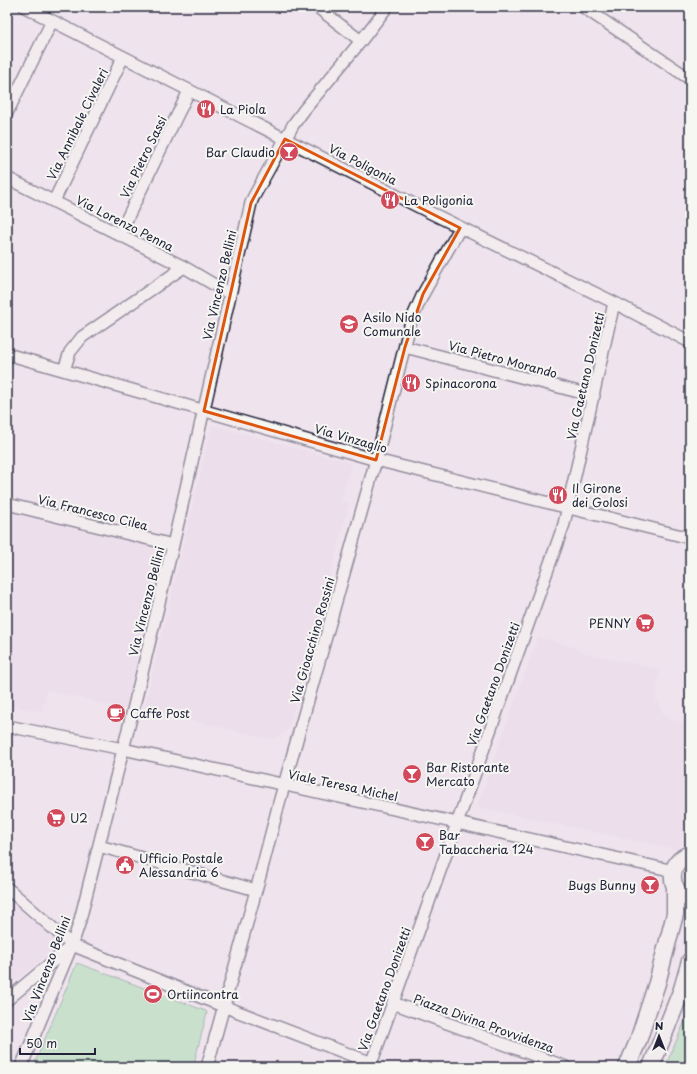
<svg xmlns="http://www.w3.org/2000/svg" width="697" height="1074" font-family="'Playpen Sans',sans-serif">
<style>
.built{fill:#ead7ea}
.green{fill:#9bdca6;stroke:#5e7f70}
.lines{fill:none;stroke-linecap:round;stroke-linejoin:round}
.minor-casing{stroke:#22223b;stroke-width:14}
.secondary-casing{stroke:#22223b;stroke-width:19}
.minor{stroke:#f6f6f2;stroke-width:11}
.secondary{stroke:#f6f6f2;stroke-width:16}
.marked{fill:none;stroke:#de560e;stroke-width:3;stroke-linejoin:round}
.labels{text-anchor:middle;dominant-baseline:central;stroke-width:4;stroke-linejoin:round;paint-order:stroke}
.poi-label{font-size:12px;fill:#22223b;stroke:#f6f6f2;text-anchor:start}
.street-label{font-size:12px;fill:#22223b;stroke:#f6f6f2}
</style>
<rect width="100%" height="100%" fill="#efe4ed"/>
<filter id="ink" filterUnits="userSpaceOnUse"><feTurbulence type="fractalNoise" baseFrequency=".025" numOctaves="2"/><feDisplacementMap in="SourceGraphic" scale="8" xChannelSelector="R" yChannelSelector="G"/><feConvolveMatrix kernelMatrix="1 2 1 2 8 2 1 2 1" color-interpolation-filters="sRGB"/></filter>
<g filter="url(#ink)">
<!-- built -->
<path class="built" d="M212,425l139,38 -10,38 8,2 -60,225 -8,7 -10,4 -127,-30z
M7,512l158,38 -40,159 -78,-19 -5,22 -35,-8z
M538,637l38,11 8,5 76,16 -4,23v7l7,14 7,6 20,4v82l-11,45 -202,-43z
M7,898l54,47 -54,42z"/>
<!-- green -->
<path class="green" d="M77,963l129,48 1,2 -13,50 2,1 -1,3h-162z
M690,1009v58h-25z"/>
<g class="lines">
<!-- minor casing -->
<g class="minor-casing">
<path id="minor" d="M25,7l404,205 180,88 81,42
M317,7l44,34
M583,7l107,72
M7,113l45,-92
M7,178l177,89 46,27
M54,201l69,-144
M119,235l70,-144
M405,347l189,49
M7,354l369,106 314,78
M64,370l6,-18 12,-15 102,-70
M7,504l166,41
M7,726l116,23 542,120 8,3
M99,846l157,44
M7,888l65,57 138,56 162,62
M7,1000l63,-53
M393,1003l173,64
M21,1067l51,-122 7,-21 54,-214 40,-165 78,-342 2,-5 40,-73 11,-15 57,-69 26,-34
M207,1067l53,-191 19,-73 97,-343 35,-139 12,-27 37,-66
M370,1067l194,-543 50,-221"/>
</g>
<!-- secondary casing -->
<g class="secondary-casing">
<path id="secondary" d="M690,854c-23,8 -23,37 0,45
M627,1067l11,-26 19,-58 18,-69v-27
M651,1067l31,-78 8,-28"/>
</g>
<!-- minor -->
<use href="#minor" class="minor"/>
<!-- secondary -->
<use href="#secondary" class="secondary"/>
</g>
</g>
<!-- marked area -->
<path d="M0 0H697V1074H0ZM285,139l175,89 -37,66 -18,53 -29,113 -172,-49 47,-208z" fill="#efe4ed" fill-opacity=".55" fill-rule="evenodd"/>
<path class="marked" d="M285,139l175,89 -37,66 -18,53 -29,113 -172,-49 47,-208z"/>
<!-- icons -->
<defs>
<g id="restaurant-disc" transform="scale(1)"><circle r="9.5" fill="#d1495b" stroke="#f6f6f2"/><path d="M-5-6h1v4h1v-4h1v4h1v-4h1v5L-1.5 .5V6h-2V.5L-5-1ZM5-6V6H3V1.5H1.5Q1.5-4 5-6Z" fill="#fff"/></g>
<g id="bar-disc" transform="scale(1)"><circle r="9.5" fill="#d1495b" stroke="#f6f6f2"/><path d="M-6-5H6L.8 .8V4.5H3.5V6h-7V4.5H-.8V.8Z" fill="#fff"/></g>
<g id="school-disc" transform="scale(1)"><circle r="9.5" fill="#d1495b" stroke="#f6f6f2"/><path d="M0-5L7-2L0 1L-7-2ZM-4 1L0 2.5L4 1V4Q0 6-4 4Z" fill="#fff"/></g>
<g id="supermarket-disc" transform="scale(1)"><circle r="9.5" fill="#d1495b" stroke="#f6f6f2"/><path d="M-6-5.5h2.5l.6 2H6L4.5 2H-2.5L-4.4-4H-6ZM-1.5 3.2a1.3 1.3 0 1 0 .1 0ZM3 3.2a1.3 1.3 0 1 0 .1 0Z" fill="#fff"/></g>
<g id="cafe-disc" transform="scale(1)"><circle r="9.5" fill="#d1495b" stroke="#f6f6f2"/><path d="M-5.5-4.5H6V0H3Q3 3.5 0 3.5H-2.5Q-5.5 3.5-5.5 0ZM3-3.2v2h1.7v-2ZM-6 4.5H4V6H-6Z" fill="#fff"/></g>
<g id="civic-disc" transform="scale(1)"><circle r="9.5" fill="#d1495b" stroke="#f6f6f2"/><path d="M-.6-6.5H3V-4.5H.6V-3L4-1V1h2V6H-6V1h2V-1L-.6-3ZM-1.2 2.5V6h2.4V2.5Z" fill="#fff"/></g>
<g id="stadium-disc" transform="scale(1)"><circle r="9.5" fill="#d1495b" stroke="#f6f6f2"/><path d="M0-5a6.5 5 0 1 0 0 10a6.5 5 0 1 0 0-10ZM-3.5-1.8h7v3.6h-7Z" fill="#fff"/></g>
</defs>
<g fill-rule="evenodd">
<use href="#restaurant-disc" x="206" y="109"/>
<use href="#bar-disc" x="289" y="152"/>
<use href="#restaurant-disc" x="390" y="200"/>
<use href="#school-disc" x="349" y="324"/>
<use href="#restaurant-disc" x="411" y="383"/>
<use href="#restaurant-disc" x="558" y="495"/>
<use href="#supermarket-disc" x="645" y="623"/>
<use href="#cafe-disc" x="116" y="713"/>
<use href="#bar-disc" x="412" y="774"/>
<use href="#supermarket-disc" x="56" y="818"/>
<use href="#bar-disc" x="425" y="842"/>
<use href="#civic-disc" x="125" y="865"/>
<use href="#bar-disc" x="650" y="885"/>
<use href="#stadium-disc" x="153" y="994"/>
</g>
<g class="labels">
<!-- poi labels -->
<g class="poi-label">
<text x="220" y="109">La Piola</text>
<text x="275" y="152" text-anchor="end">Bar Claudio</text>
<text x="404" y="200">La Poligonia</text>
<text x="363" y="317">Asilo Nido<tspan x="363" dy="14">Comunale</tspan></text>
<text x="425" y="383">Spinacorona</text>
<text x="572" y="488">Il Girone<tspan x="572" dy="14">dei Golosi</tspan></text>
<text x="631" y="623" text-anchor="end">PENNY</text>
<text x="130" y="713">Caffe Post</text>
<text x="426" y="767">Bar Ristorante<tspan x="426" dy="14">Mercato</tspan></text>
<text x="70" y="818">U2</text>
<text x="439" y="835">Bar<tspan x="439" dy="14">Tabaccheria 124</tspan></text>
<text x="139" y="858">Ufficio Postale<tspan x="139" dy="14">Alessandria 6</tspan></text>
<text x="636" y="885" text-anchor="end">Bugs Bunny</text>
<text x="167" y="994">Ortiincontra</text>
</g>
<!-- street labels -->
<g class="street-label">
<text transform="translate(77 124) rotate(-64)">Via Annibale Civaleri</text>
<text transform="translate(143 157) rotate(-64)">Via Pietro Sassi</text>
<text transform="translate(363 164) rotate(27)">Via Poligonia</text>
<text transform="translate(125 223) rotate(27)">Via Lorenzo Penna</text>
<text transform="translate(219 285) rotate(-77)">Via Vincenzo Bellini</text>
<text transform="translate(503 359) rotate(15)">Via Pietro Morando</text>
<text transform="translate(585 376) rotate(-77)">Via Gaetano Donizetti</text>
<text transform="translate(351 438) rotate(16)">Via Vinzaglio</text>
<text transform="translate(93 512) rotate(14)">Via Francesco Cilea</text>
<text transform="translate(146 601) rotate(-76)">Via Vincenzo Bellini</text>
<text transform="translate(312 640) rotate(-74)">Via Gioacchino Rossini</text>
<text transform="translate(493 684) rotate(-70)">Via Gaetano Donizetti</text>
<text transform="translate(343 785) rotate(12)">Viale Teresa Michel</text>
<text transform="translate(46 969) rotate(-69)">Via Vincenzo Bellini</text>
<text transform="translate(384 989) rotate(-70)">Via Gaetano Donizetti</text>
<text transform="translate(484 1023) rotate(20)">Piazza Divina Provvidenza</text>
</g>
</g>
<!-- margin -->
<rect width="697" height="1074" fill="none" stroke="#f6f6f2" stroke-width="24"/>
<rect x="12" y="12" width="673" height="1050" fill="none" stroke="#22223b" stroke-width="1.5" filter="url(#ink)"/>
<!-- north arrow -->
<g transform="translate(659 1036)" stroke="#f6f6f2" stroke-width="3" paint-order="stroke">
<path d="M0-3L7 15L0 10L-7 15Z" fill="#22223b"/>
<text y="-6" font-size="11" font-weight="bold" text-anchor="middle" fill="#22223b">N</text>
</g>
<!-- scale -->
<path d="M20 1048v6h75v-6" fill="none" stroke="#22223b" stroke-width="2"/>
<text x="26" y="1048" font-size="12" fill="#22223b" stroke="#f6f6f2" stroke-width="3" paint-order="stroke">50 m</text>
</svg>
